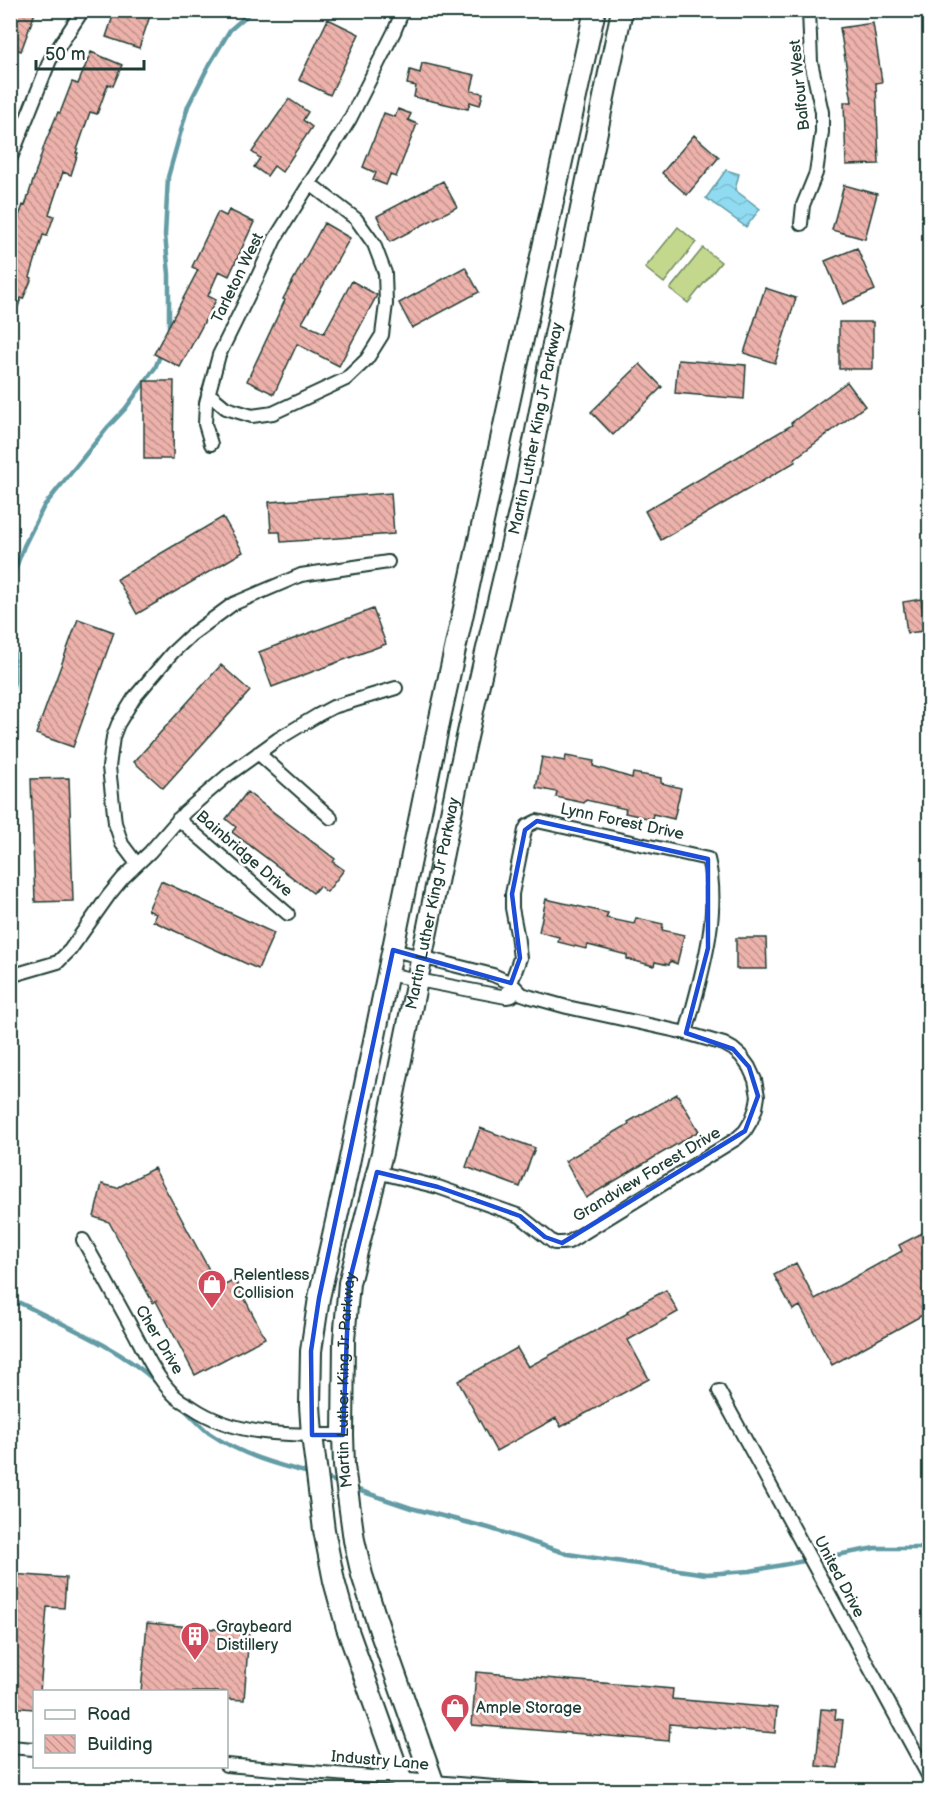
<svg xmlns="http://www.w3.org/2000/svg" width="940" height="1801" font-family="'Balsamiq Sans',sans-serif">
<style>
.green{fill:#c3d88d;stroke:#718a60;stroke-width:1.5}
.water{fill:url(#water-waves);stroke:#639ca5;stroke-width:1.5}
.lines{fill:none;stroke-linecap:round;stroke-linejoin:round}
.stream{stroke:#639ca5;stroke-width:4.5}
.building{fill:url(#building-back-hatch);stroke:#1f3d34;stroke-width:1.5}
.minor-casing{stroke:#1f3d34;stroke-width:16}
.primary-casing{stroke:#1f3d34;stroke-width:24}
.minor{stroke:#fff;stroke-width:12}
.primary{stroke:#fff;stroke-width:20}
.marked{fill:none;stroke:#1d4ed8;stroke-width:4.5;stroke-linejoin:round}
.labels{text-anchor:middle;dominant-baseline:central;stroke-width:5;stroke-linejoin:round;paint-order:stroke}
.street-label{font-size:16px;fill:#1f3d34;stroke:#fff}
.poi-label{font-size:16px;fill:#1f3d34;stroke:#fff;text-anchor:start}
</style>
<defs>
<pattern id="water-waves" width="16" height="10" patternUnits="userSpaceOnUse" patternTransform="scale(1.5)"><rect width="16" height="10" fill="#90dbf1"/><path d="M0 5q4-4 8 0t8 0" fill="none" stroke="#7cbdcf"/></pattern>
<pattern id="building-back-hatch" width="6" height="6" patternUnits="userSpaceOnUse" patternTransform="scale(1.5)"><rect width="6" height="6" fill="#edb2ab"/><path d="M-1 5l2 2M0 0l6 6M5-1l2 2" fill="none" stroke="#bf928c"/></pattern>
</defs>
<rect width="100%" height="100%" fill="#fff"/>
<filter id="ink" filterUnits="userSpaceOnUse"><feTurbulence type="fractalNoise" baseFrequency=".0167" numOctaves="2"/><feDisplacementMap in="SourceGraphic" scale="12" xChannelSelector="R" yChannelSelector="G"/><feConvolveMatrix kernelMatrix="1 2 1 2 8 2 1 2 1" color-interpolation-filters="sRGB"/></filter>
<g filter="url(#ink)">
<!-- green -->
<path class="green" d="M678,227l18,15 -32,41 -19,-15z
M703,248l18,14 -33,41 -18,-14z"/>
<!-- water -->
<path class="water" d="M726,170l13,4 -4,16 25,19 -14,18 -40,-29z"/>
<g class="lines">
<!-- stream -->
<path class="stream" d="M169,329v-55l-4,-39 3,-58 20,-71 21,-41 21,-35 23,-20
M10,703l4,-22 -1,-88 2,-23 9,-24 20,-40 64,-79 17,-18 30,-41 7,-17
M10,1298c45,23 110,49 146,84
M182,1407c9,8 17,18 27,26 32,22 67,32 104,41
M324,1477l17,7
M352,1488l59,20 78,20 79,26 138,20 44,-3 125,-23h55"/>
</g>
<!-- building -->
<path class="building" d="M16,10h20l-15,41 -11,-4v-21z
M115,10h37l-13,38 -33,-11z
M328,19l31,15 -29,61 -31,-15z
M873,23l9,59 -6,1 3,81 -33,1 -2,-63h8l-12,-74z
M91,52l31,13 -9,21 -5,-2 -11,30 -7,-2 -14,41h2l-7,22 -8,-3 -14,42 5,2 -7,20 -4,-1 -13,42 2,1 -9,21 -2,-1 -8,24h-3v-80l3,-9 10,-28 2,1 20,-63 13,-31 2,1 12,-31 6,2z
M422,63l53,12 -4,16 12,2 -3,12 -10,-3 -2,7 -54,-12 2,-11 -9,-2 3,-14 10,3z
M289,99l19,13 -5,8 9,7 -30,45 -8,-6 -7,10 -13,-9 6,-9 -8,-6z
M398,109l13,5 -3,6 9,4 -21,53 -6,-2 -4,10 -13,-5 3,-7 -13,-6 21,-54 11,4z
M694,135l25,22 -32,38 -25,-22z
M443,181l14,26 -67,35 -13,-26z
M844,185l33,9 -12,45 -33,-9z
M229,210l25,12 -25,54 -10,-5 -11,25 8,4 -36,67 -26,-13 44,-84 -6,-3 26,-55 8,4z
M324,223l26,15 -48,85 22,10 28,-52 25,14 -38,71 -42,-22 -23,50 -27,-13 38,-81 -2,-1z
M857,248l18,42 -32,14 -18,-43z
M465,267l14,25 -67,36 -13,-25z
M765,288l31,10 -21,65 -31,-10z
M839,322h34v47h-34z
M678,360l68,5 -2,34 -69,-6z
M640,364l22,23 -49,48 -22,-23z
M144,381h30l-1,78h-29z
M847,382l18,24 -71,53 1,3 -134,78 -16,-29 147,-86 -1,-2z
M391,493l3,41 -113,8 -1,-10h-9l-2,-30z
M223,517l20,35 -106,62 -20,-35z
M921,599l4,32 -18,2 -4,-31z
M373,609l13,35 -114,43 -13,-35z
M78,619l36,13 -41,115 -37,-13z
M221,665l29,26 -87,97 -29,-26z
M566,756l28,5 -1,5 39,12 1,-5 28,5v5l20,5 -7,31 -21,-5 -1,5 -27,-6 1,-4 -40,-9 -2,3 -28,-6 1,-5 -21,-4 6,-31 23,4z
M69,778l4,123 -38,1 -4,-123z
M247,792l88,67 -2,3 11,8 -17,22 -8,-6 -6,7 -81,-61 4,-5 -10,-8z
M161,881l113,52 -16,36 -105,-48 3,-7 -8,-4z
M546,899l62,14 -2,5 28,6 2,-6 27,6 -1,6 22,5 -7,29 -7,-3 -1,4 -14,-3 -1,4 -27,-7v-4l-39,-10 -2,4 -28,-7 1,-5 -20,-5z
M736,938h30l1,31h-31z
M677,1094l22,37 -113,67 -21,-37 64,-37 -1,-2z
M480,1128l55,20 -15,39 -54,-20z
M154,1168l65,120 16,-8 30,58 -70,37 -39,-74 -3,2 -44,-81 -15,-5 8,-33 15,4z
M930,1229v82l-98,54 -32,-59 -7,4 -19,-35 22,-12 19,36 87,-48 -3,-6z
M666,1290l12,22 -50,28 21,39 -88,48 -5,-9 -60,33 -38,-70 59,-33 11,19 100,-54 -1,-2z
M10,1574l56,4 -2,30 -17,-1 -7,85h-6v17l-24,-2z
M147,1623l102,9 -5,68 -18,-1v-7h-85z
M476,1672l197,17 -1,10 105,9 -2,25 -105,-9 -1,17 -197,-16z
M821,1709l15,1 -1,9 8,1 -5,48 -22,-2z"/>
<g class="lines">
<!-- minor casing -->
<g class="minor-casing">
<path id="minor" d="M10,160l40,-100 33,-50
M801,224l2,-19 13,-32 6,-41v-20l-11,-50 -2,-52
M208,393l18,15 26,8 21,-3 73,-34 21,-20 15,-24 4,-31 -1,-31 -11,-29 -18,-25 -47,-36
M211,444l-6,-20 1,-21 13,-48 39,-79 17,-37 75,-120 44,-87 9,-22
M258,753l73,65
M178,819l110,95
M137,864l-15,-20 -7,-21 -6,-56 4,-30 5,-13 16,-26 38,-45 19,-18 42,-31 68,-29 87,-13
M387,974l119,23 6,-1
M10,976l48,-14 12,-12 39,-55 14,-17 27,-26 35,-40 43,-37 50,-36 40,-24 15,-8 63,-19
M506,997l14,-39 -3,-24 -5,-26v-14l13,-64 2,-4 10,-5 171,38c14,55 -8,121 -22,174
M377,1172l61,15 82,29 34,27h8l7,-1 167,-103 9,-8 6,-10 5,-13 2,-12 -3,-16 -6,-13 -8,-11 -8,-7 -9,-5 -38,-11 -119,-26 -36,-10 -9,-3 -11,-11 -18,-8 -100,-25
M83,1240c17,30 34,61 51,92 11,21 22,45 39,62 5,6 12,9 19,13 44,30 99,28 151,28
M719,1391l211,388
M10,1747l24,2
M226,1765l305,25"/>
</g>
<!-- primary casing -->
<g class="primary-casing">
<g id="primary">
<path d="M405,1790l-58,-162 -13,-47 -10,-51 -12,-95 -2,-30 1,-54 8,-53 29,-130 92,-450 155,-708"/>
<path id="s1" d="M436,1790l-55,-156 -19,-59 -8,-35 -10,-74 -1,-31 1,-95 5,-57 33,-130 79,-389 24,-107 41,-174 22,-114 74,-359"/>
</g>
</g>
<!-- minor -->
<use href="#minor" class="minor"/>
<!-- primary -->
<use href="#primary" class="primary"/>
</g>
</g>
<!-- marked area -->
<path class="marked" d="M537,821l171,38v89l-22,85 47,16 16,18 9,29 -13,35 -183,112 -17,-6 -25,-21 -82,-29 -61,-15 -28,111 -6,152h-31l-1,-84 8,-53 74,-348 118,33 9,-25 -8,-64 13,-64z"/>
<!-- icons -->
<defs>
<g id="shop-pin" transform="scale(1.5)"><path d="M0 17L-7.5 6A9.5 9.5 0 1 1 7.5 6Z" fill="#d1495b" stroke="#fff"/><path d="M-5-2.5h2.3a2.7 3.5 0 0 1 5.4 0H5L5.5 6h-11ZM-1.5-2.5h3a1.5 2.3 0 0 0-3 0Z" fill="#fff"/></g>
<g id="building-pin" transform="scale(1.5)"><path d="M0 17L-7.5 6A9.5 9.5 0 1 1 7.5 6Z" fill="#d1495b" stroke="#fff"/><path d="M-4-6H4V6H1V3H-1V6H-4ZM-2.5-4.3h1.7v1.8h-1.7ZM.8-4.3h1.7v1.8H.8ZM-2.5-1h1.7V.8h-1.7ZM.8-1h1.7V.8H.8Z" fill="#fff"/></g>
</defs>
<g fill-rule="evenodd">
<use href="#shop-pin" x="212" y="1284"/>
<use href="#building-pin" x="195" y="1636"/>
<use href="#shop-pin" x="455" y="1708"/>
</g>
<g class="labels">
<!-- street labels -->
<g class="street-label">
<text transform="translate(800 85) rotate(-96)">Balfour West</text>
<text transform="translate(238 278) rotate(-64)">Tarleton West</text>
<text stroke="none"><textPath href="#s1" startOffset="1396">Martin Luther King Jr Parkway</textPath></text>
<text transform="translate(622 822) rotate(12)">Lynn Forest Drive</text>
<text transform="translate(244 854) rotate(41)">Bainbridge Drive</text>
<text stroke="none"><textPath href="#s1" startOffset="910">Martin Luther King Jr Parkway</textPath></text>
<text transform="translate(647 1175) rotate(-31)">Grandview Forest Drive</text>
<text transform="translate(159 1340) rotate(59)">Cher Drive</text>
<text stroke="none"><textPath href="#s1" startOffset="424">Martin Luther King Jr Parkway</textPath></text>
<text transform="translate(839 1577) rotate(62)">United Drive</text>
<text transform="translate(380 1761) rotate(5)">Industry Lane</text>
</g>
<!-- poi labels -->
<g class="poi-label">
<text x="233" y="1275">Relentless<tspan x="233" dy="18">Collision</tspan></text>
<text x="216" y="1627">Graybeard<tspan x="216" dy="18">Distillery</tspan></text>
<text x="476" y="1708">Ample Storage</text>
</g>
</g>
<!-- margin -->
<rect width="940" height="1801" fill="none" stroke="#fff" stroke-width="36"/>
<rect x="18" y="18" width="904" height="1765" fill="none" stroke="#1f3d34" stroke-width="2" filter="url(#ink)"/>
<!-- legend -->
<rect x="33" y="1690" width="195" height="78" fill="#ffffff" stroke="#a5b1ae" stroke-width="1.5"/>
<rect x="45" y="1710" width="30" height="9" fill="#ffffff" stroke="#a5b1ae" stroke-width="1.5"/>
<text x="87" y="1720" font-size="18" fill="#1f3d34">Road</text>
<rect x="45" y="1735" width="30" height="18" fill="url(#building-back-hatch)" stroke="#a5b1ae" stroke-width="1.5"/>
<text x="87" y="1750" font-size="18" fill="#1f3d34">Building</text>
<!-- scale -->
<path d="M36 60v9h108v-9" fill="none" stroke="#1f3d34" stroke-width="3"/>
<text x="45" y="60" font-size="18" fill="#1f3d34" stroke="#ffffff" stroke-width="4.5" paint-order="stroke">50 m</text>
</svg>
